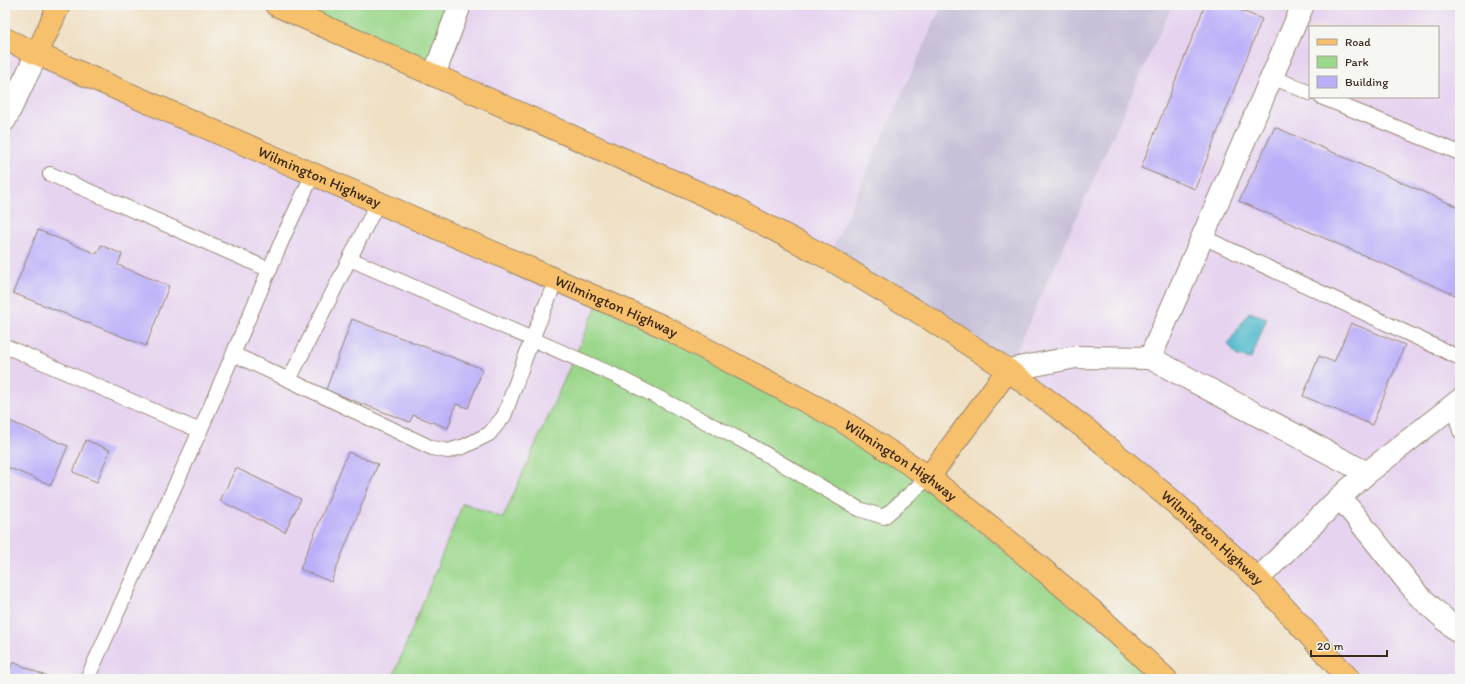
<svg xmlns="http://www.w3.org/2000/svg" width="1465" height="684" font-family="Itim,sans-serif">
<style>
.built{fill:#e6d3f0;fill-rule:evenodd}
.industrial{fill:#c8c0d8}
.green{fill:#9bd78b;stroke:#6b8054}
.water{fill:#4fb9cc;stroke:#457275}
.building{fill:#bbaff9}
.lines{fill:none;stroke-linecap:round;stroke-linejoin:round}
.lane-casing{stroke:#968571;stroke-width:16}
.street-casing{stroke:#968571;stroke-width:24}
.primary-casing{stroke:#968571;stroke-width:24}
.highway-casing{stroke:#968571;stroke-width:24}
.lane{stroke:#fff;stroke-width:14}
.street{stroke:#fff;stroke-width:22}
.primary{stroke:#f7c06c;stroke-width:22}
.highway{stroke:#f7c06c;stroke-width:22}
.labels{text-anchor:middle;dominant-baseline:central;stroke-width:4;stroke-linejoin:round;paint-order:stroke}
.street-label{font-size:15px;fill:#3b2a1e;stroke:#f6f6f2}
</style>
<rect width="100%" height="100%" fill="#f6f6f2"/>
<filter id="ink" filterUnits="userSpaceOnUse"><feTurbulence type="fractalNoise" baseFrequency=".025" numOctaves="2"/><feDisplacementMap in="SourceGraphic" scale="8" xChannelSelector="R" yChannelSelector="G"/><feConvolveMatrix kernelMatrix="1 2 1 2 8 2 1 2 1" color-interpolation-filters="sRGB"/></filter>
<filter id="wash" filterUnits="userSpaceOnUse"><feTurbulence type="fractalNoise" baseFrequency=".012" numOctaves="4" result="noise"/><feDisplacementMap in="SourceGraphic" scale="16" xChannelSelector="R" yChannelSelector="G"/><feGaussianBlur stdDeviation="0.9" result="paint"/><feColorMatrix in="noise" values="0 0 0 0 0 0 0 0 0 0 0 0 0 0 0 0 0 1.4 0 .05"/><feComposite in="paint" operator="in"/></filter>
<g filter="url(#wash)">
<rect width="100%" height="100%" fill="#f0e0c4"/>
<!-- built -->
<path class="built" d="M460,5h482l-114,253 -394,-183z
M1172,5h288v674h-111l-91,-100 -250,-209zM1310,27h128v70h-128z
M5,39l595,260 -98,219 -39,-15 -71,176h-387z"/>
<!-- industrial -->
<path class="industrial" d="M942,5h230l-164,365 -180,-112z"/>
<!-- green -->
<path class="green" d="M276,5h184l-26,70z
M600,299l241,121 325,259h-774l71,-176 40,15z"/>
<!-- water -->
<path class="water" d="M1249,312l18,6 -16,41 -14,-3 -9,-12z"/>
<g id="blocks">
<!-- building -->
<path class="building" d="M1205,5h22l35,14 -67,170 -54,-21z
M1275,127l185,81v89l-221,-96z
M38,230l59,24 4,-9 21,9 -4,11 51,21 -23,60 -133,-53z
M352,319l131,50 -15,39 -12,-4 -8,24 -35,-13 -3,7 -84,-32z
M1351,323l54,22 -33,80 -69,-29 16,-40 15,6z
M5,419l63,27 -17,39 -44,-18 -2,4z
M86,440l24,10 -13,32 -24,-10z
M348,452l30,12 -47,118 -31,-13z
M236,468l65,31 -16,33 -65,-31z
M13,662l40,17h-47z"/>
</g>
</g>
<g filter="url(#ink)">
<use href="#blocks" fill-opacity="0" stroke="#968571" stroke-width="1"/>
<g class="lines">
<!-- lane casing -->
<g class="lane-casing">
<path id="lane" d="M1272,77l38,16
M1321,97l139,56
M50,174l220,96
M1203,237l257,121
M350,259l264,116 131,67 114,67 25,8 45,-40
M5,346l195,85
M233,354l56,26 89,-178
M289,380l143,68 16,3 17,-5 24,-12 15,-18 28,-77 24,-59
M1453,405l7,26
M87,679l113,-248 86,-200 27,-57"/>
</g>
<!-- street casing -->
<g class="street-casing">
<path id="street" d="M434,75l26,-70
M5,120l32,-66
M1150,358l153,-353
M1008,370l68,-13 74,1 217,115
M1340,497l78,98 42,38
M1258,579l82,-82 27,-24 93,-73"/>
</g>
<!-- primary casing -->
<g class="primary-casing">
<g id="primary">
<path id="s1" d="M276,5l455,202 97,51 97,58 83,54 79,60 88,73 83,76 91,100"/>
<path id="s2" d="M37,54l625,272 179,94 88,57 82,66 84,70 71,66"/>
<path d="M929,477l79,-107"/>
</g>
</g>
<!-- highway casing -->
<g class="highway-casing">
<path id="highway" d="M5,39l32,15 22,-49"/>
</g>
<!-- lane -->
<use href="#lane" class="lane"/>
<!-- street -->
<use href="#street" class="street"/>
<!-- primary -->
<use href="#primary" class="primary"/>
<!-- highway -->
<use href="#highway" class="highway"/>
</g>
</g>
<g class="labels">
<!-- street labels -->
<g class="street-label">
<text stroke="none"><textPath href="#s2" startOffset="308">Wilmington Highway</textPath></text>
<text stroke="none"><textPath href="#s2" startOffset="632">Wilmington Highway</textPath></text>
<text stroke="none"><textPath href="#s2" startOffset="956">Wilmington Highway</textPath></text>
<text stroke="none"><textPath href="#s1" startOffset="1084">Wilmington Highway</textPath></text>
</g>
</g>
<!-- margin -->
<rect width="1465" height="684" fill="none" stroke="#f6f6f2" stroke-width="20"/>
<!-- legend -->
<rect x="1309" y="26" width="130" height="72" fill="#f6f6f2" stroke="#aba49d"/>
<rect x="1317" y="39" width="20" height="6" fill="#f7c06c" stroke="#aba49d"/>
<text x="1345" y="46" font-size="12" fill="#3b2a1e">Road</text>
<rect x="1317" y="56" width="20" height="12" fill="#9bd78b" stroke="#aba49d"/>
<text x="1345" y="66" font-size="12" fill="#3b2a1e">Park</text>
<rect x="1317" y="76" width="20" height="12" fill="#bbaff9" stroke="#aba49d"/>
<text x="1345" y="86" font-size="12" fill="#3b2a1e">Building</text>
<!-- scale -->
<path d="M1311 650v6h76v-6" fill="none" stroke="#3b2a1e" stroke-width="2"/>
<text x="1317" y="650" font-size="12" fill="#3b2a1e" stroke="#f6f6f2" stroke-width="3" paint-order="stroke">20 m</text>
</svg>
